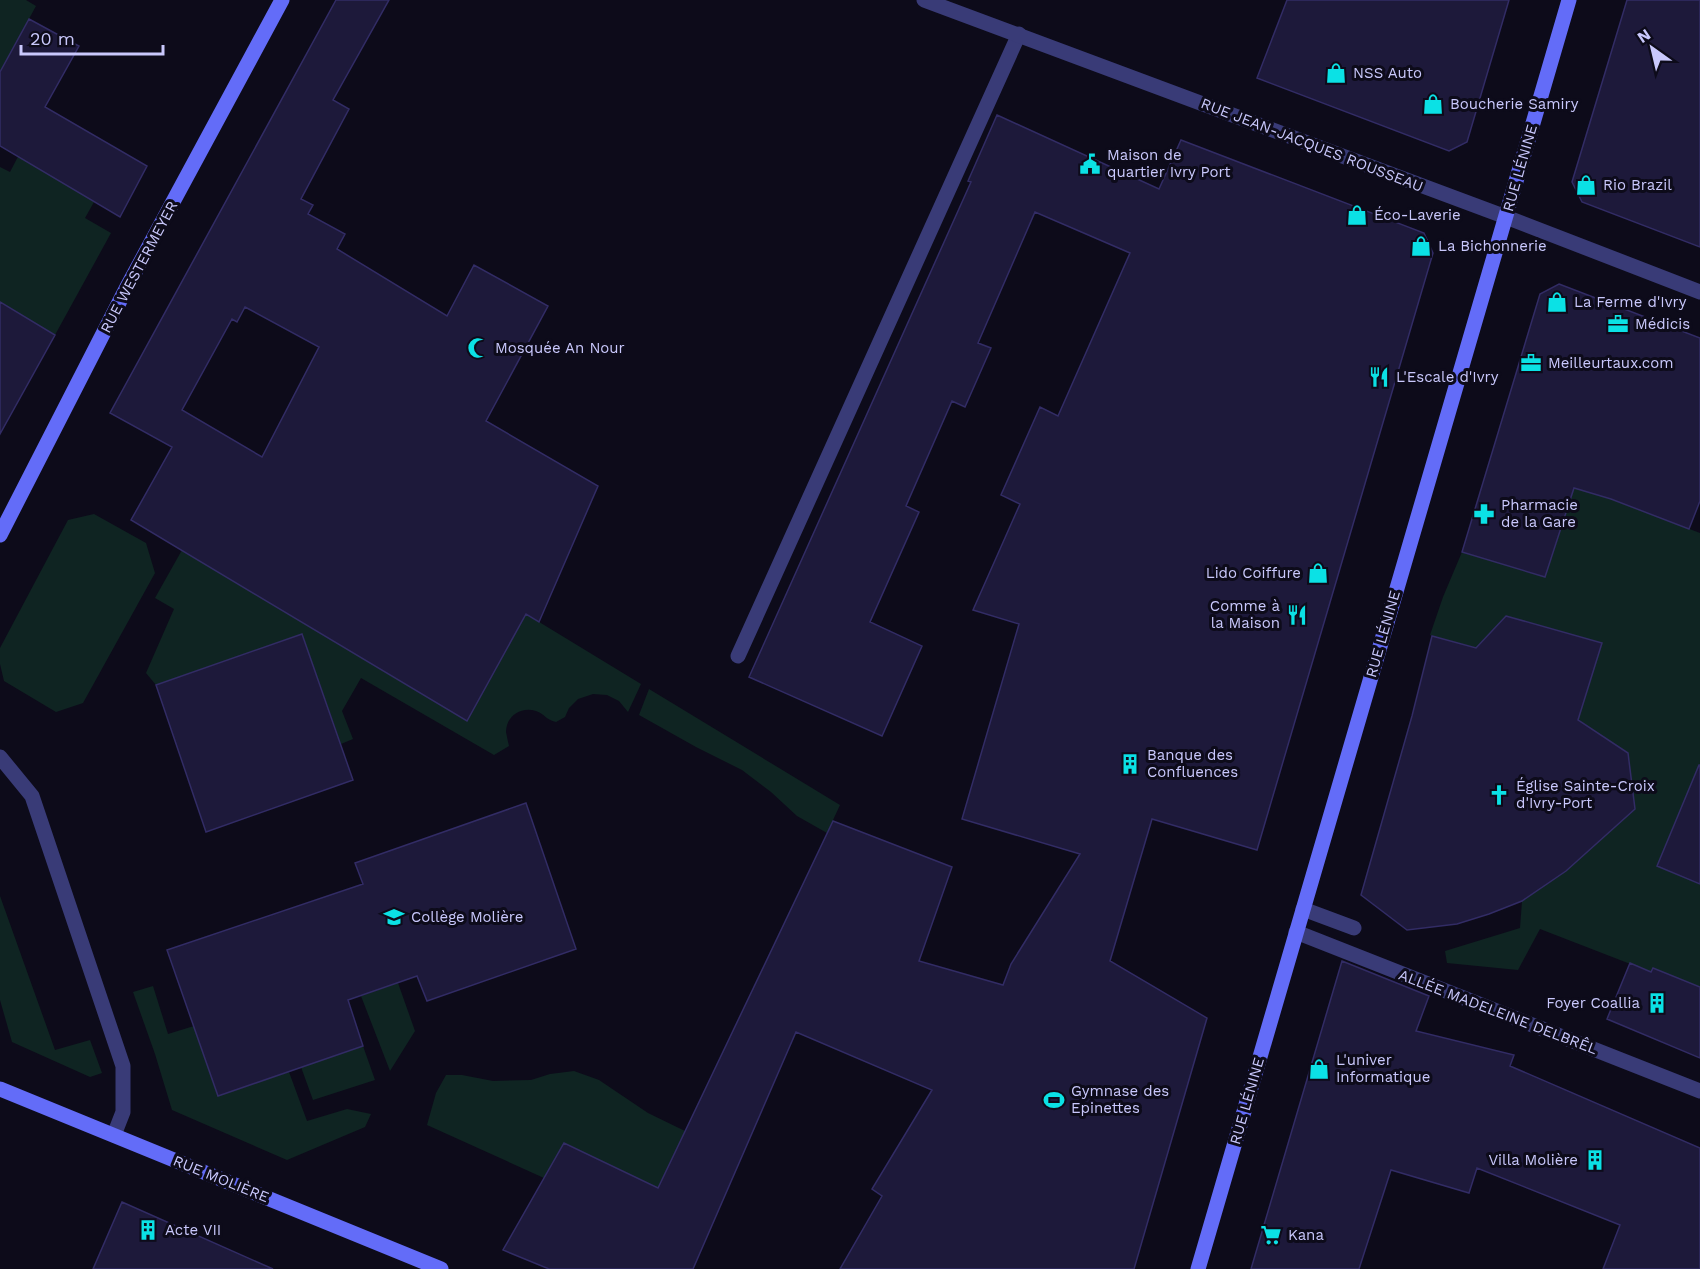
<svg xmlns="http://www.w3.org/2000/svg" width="1700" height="1269" font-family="'Work Sans',sans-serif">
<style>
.green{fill:#0f2422}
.building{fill:#1d193a;stroke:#322c65;stroke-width:1.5;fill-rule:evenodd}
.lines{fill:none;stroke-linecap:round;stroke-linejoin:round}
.lane{stroke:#393b77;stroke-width:15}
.street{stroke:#393b77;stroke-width:15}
.secondary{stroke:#636cf8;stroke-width:15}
.labels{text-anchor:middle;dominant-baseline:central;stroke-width:6;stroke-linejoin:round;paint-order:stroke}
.poi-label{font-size:15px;fill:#c9c8fc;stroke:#0d0b1a;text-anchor:start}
.street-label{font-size:15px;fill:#c9c8fc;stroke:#0d0b1a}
</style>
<rect width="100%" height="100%" fill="#0d0b1a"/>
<!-- green -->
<path class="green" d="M0,0h26l10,6 -36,66z
M23,147l71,55 -9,16 26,15 -56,102 -55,-32v-136l10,5z
M1571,487l40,12 89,34v259l-43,74 43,18v103l-46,-18 -3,3 -111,-43 -22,41 -71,-7 -2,-12 75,-23 2,-27 44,-30 62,-114 -50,-38 23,-76 -94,-27 -31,32 -46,-13 13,-38 19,-45 83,25 14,-42z
M94,514l52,29 9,30 -72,130 -27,9 -52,-31 -4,-17v-16l68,-128z
M182,550l284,170 60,-106 115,70 -13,28 -9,-11 -12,-6 -14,-1 -15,5 -9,9 -4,9 -9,5c-10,-2 -11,-8 -20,-11 -15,-5 -30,5 -30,21 1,5 2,10 3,14l-15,9 -133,-77 -19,33 11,28 -12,5 -39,-110 -146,51 -10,-12 28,-64 -19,-11z
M649,689l191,116 -13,28 -30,-17 -26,-24 -29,-22 -46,-23 -57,-32z
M0,896l55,154 35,-10 12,33 -12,4 -78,-35 -12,-42z
M398,983l17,48 -25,40 -29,-75z
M153,986l15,48 26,-8 24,70 71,-24 18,49 40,-12 24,5 -6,13 -78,33 -115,-50 -17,-56 -22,-62z
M363,1046l12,34 -62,20 -12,-33z
M574,1071l25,9 49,33 37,18 -47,99 -94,-52 -117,-53 9,-32 10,-18h16l31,6 38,-1 19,-6z"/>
<!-- building -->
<path class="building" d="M336,0h53l-56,100 16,9 -48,90 12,6 -5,9 37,20 -8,15 110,67 27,-51 74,41 -62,115 112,65 -59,136 -13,-8 -59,107 -336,-201 41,-73 -62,-34zM245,307l74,40 -57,110 -80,-47 50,-91 5,3z
M1287,0h222l-42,142 -18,9 -192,-73z
M1627,0h73v247l-118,-45 -10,-20z
M29,19l50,27 -34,61 102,59 -27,51 -120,-71v-74z
M997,115l162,74 22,-49 243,93 9,20 -176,597 -105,-31 -42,142 97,57 -73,251h-294l42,-73 -10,-7 60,-99 -136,-58 -103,237h-144l-46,-19 61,-107 94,45 175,-367 119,46 -33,94 84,24 8,-21 69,-110 -118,-35 57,-195 -46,-14 47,-106 -19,-9 39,-88 18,9 72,-163 -95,-41 -57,131 13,5 -26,59 -13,-6 -46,105 13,6 -49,110 52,24 -40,90 -133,-59 222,-495 -3,-1z
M1559,284l141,54v163l-11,28 -78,-30 -37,-11 -29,89 -83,-25 78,-258z
M0,302l55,33 -55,99z
M1506,616l96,27 -24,77 50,33 7,56 -69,62 -44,30 -33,13 -32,10 -50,6 -46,-35 51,-179 20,-80 44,12z
M302,634l51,146 -147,52 -50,-147z
M1699,765h1v119l-43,-18z
M526,803l50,146 -149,52 -10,-25 -69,24 15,46 -145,50 -51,-146 196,-66 -8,-21z
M1342,961l87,35 -13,35 98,24 -4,11 190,82v121h-97l17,-44 -143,-57 -8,25 -78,-23 -32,99h-108z
M1630,963l21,9 2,-4 47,19v71l-93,-39z
M122,1202l151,67h-180z"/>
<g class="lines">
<!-- lane -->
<path class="lane" d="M738,656l281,-622
M0,757l32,39 91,270v46l-9,23
M1303,909l51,19
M1296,932l404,159"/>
<!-- street -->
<path class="street" d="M924,0l582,217 194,75"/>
<!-- secondary -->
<path class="secondary" d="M0,535l127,-248 155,-287
M0,1089l441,180
M1198,1269l371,-1269"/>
</g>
<!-- icons -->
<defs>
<g id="shop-bare" transform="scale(1.62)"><path d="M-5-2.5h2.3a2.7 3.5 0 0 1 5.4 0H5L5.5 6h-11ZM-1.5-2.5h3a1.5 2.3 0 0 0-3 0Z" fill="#0be1e5" stroke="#0d0b1a" stroke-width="2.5" paint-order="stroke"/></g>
<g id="civic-bare" transform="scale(1.62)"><path d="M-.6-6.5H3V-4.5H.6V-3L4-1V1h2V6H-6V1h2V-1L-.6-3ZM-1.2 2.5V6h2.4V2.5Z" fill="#0be1e5" stroke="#0d0b1a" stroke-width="2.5" paint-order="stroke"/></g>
<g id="office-bare" transform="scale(1.62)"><path d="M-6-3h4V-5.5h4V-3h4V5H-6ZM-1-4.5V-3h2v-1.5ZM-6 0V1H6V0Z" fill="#0be1e5" stroke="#0d0b1a" stroke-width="2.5" paint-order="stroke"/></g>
<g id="mosque-bare" transform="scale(1.62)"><path d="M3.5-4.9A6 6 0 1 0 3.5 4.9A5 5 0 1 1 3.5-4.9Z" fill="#0be1e5" stroke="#0d0b1a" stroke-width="2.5" paint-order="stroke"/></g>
<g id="restaurant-bare" transform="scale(1.62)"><path d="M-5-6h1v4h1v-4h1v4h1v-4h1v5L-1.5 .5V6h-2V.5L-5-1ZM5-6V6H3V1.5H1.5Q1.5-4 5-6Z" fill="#0be1e5" stroke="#0d0b1a" stroke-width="2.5" paint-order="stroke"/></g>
<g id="pharmacy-bare" transform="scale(1.62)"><path d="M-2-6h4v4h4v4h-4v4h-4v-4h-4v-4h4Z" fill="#0be1e5" stroke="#0d0b1a" stroke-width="2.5" paint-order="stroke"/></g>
<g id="building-bare" transform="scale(1.62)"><path d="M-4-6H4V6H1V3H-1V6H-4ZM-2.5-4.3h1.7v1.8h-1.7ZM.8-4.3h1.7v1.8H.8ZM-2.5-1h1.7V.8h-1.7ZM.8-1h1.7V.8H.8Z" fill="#0be1e5" stroke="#0d0b1a" stroke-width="2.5" paint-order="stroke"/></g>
<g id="church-bare" transform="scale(1.62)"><path d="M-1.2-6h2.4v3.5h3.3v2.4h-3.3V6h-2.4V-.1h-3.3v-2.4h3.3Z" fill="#0be1e5" stroke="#0d0b1a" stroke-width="2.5" paint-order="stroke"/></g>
<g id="school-bare" transform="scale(1.62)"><path d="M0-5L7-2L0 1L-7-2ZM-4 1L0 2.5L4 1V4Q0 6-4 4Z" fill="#0be1e5" stroke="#0d0b1a" stroke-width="2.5" paint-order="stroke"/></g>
<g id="stadium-bare" transform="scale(1.62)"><path d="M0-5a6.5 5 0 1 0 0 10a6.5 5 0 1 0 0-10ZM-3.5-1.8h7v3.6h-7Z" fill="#0be1e5" stroke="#0d0b1a" stroke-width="2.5" paint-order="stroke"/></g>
<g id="supermarket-bare" transform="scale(1.62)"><path d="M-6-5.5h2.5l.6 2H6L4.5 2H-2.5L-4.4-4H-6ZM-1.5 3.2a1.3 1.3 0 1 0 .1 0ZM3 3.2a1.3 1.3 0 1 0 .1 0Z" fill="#0be1e5" stroke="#0d0b1a" stroke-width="2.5" paint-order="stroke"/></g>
</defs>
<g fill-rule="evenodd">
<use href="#shop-bare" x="1336" y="73"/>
<use href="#shop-bare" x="1433" y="104"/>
<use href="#civic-bare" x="1090" y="164"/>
<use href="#shop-bare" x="1586" y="185"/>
<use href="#shop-bare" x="1357" y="215"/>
<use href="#shop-bare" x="1421" y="246"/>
<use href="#shop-bare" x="1557" y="302"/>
<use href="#office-bare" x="1618" y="324"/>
<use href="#mosque-bare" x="478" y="348"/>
<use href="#office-bare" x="1531" y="363"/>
<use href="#restaurant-bare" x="1379" y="377"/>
<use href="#pharmacy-bare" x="1484" y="514"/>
<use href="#shop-bare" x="1318" y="573"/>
<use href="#restaurant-bare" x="1297" y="615"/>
<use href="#building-bare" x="1130" y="764"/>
<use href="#church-bare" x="1499" y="795"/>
<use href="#school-bare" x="394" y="917"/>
<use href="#building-bare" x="1657" y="1003"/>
<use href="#shop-bare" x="1319" y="1069"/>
<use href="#stadium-bare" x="1054" y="1100"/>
<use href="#building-bare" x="1595" y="1160"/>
<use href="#building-bare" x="148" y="1230"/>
<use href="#supermarket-bare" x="1271" y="1235"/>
</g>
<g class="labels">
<!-- poi labels -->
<g class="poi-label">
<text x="1353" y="73">NSS Auto</text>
<text x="1450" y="104">Boucherie Samiry</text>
<text x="1107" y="155">Maison de<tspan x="1107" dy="17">quartier Ivry Port</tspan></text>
<text x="1603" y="185">Rio Brazil</text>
<text x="1374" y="215">Éco-Laverie</text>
<text x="1438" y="246">La Bichonnerie</text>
<text x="1574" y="302">La Ferme d'Ivry</text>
<text x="1635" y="324">Médicis</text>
<text x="495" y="348">Mosquée An Nour</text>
<text x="1548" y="363">Meilleurtaux.com</text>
<text x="1396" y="377">L'Escale d'Ivry</text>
<text x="1501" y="505">Pharmacie<tspan x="1501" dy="17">de la Gare</tspan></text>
<text x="1301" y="573" text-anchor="end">Lido Coiffure</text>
<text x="1280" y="606" text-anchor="end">Comme à<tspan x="1280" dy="17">la Maison</tspan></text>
<text x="1147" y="755">Banque des<tspan x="1147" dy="17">Confluences</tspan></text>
<text x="1516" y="786">Église Sainte-Croix<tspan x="1516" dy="17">d'Ivry-Port</tspan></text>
<text x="411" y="917">Collège Molière</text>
<text x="1640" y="1003" text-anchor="end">Foyer Coallia</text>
<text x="1336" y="1060">L'univer<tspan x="1336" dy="17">Informatique</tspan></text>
<text x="1071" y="1091">Gymnase des<tspan x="1071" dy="17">Epinettes</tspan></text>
<text x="1578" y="1160" text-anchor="end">Villa Molière</text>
<text x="165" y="1230">Acte VII</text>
<text x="1288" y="1235">Kana</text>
</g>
<!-- street labels -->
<g class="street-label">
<text transform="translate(1312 145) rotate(21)">RUE JEAN-JACQUES ROUSSEAU</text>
<text transform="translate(1520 168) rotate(-74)">RUE LÉNINE</text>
<text transform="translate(139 267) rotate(-62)">RUE WESTERMEYER</text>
<text transform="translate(1383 634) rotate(-74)">RUE LÉNINE</text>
<text transform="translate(1498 1012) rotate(21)">ALLÉE MADELEINE DELBRÊL</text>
<text transform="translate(1247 1101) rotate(-74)">RUE LÉNINE</text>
<text transform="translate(221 1179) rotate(22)">RUE MOLIÈRE</text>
</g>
</g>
<!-- north arrow -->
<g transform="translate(1652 48) rotate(326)" stroke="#0d0b1a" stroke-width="4.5" paint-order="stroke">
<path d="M0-4.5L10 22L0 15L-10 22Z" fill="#c9c8fc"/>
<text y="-9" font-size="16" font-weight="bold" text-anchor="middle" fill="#c9c8fc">N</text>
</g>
<!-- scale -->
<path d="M21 45v9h142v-9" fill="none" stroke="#c9c8fc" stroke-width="3"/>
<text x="30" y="45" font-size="18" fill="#c9c8fc" stroke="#0d0b1a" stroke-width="4.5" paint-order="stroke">20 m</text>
</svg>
